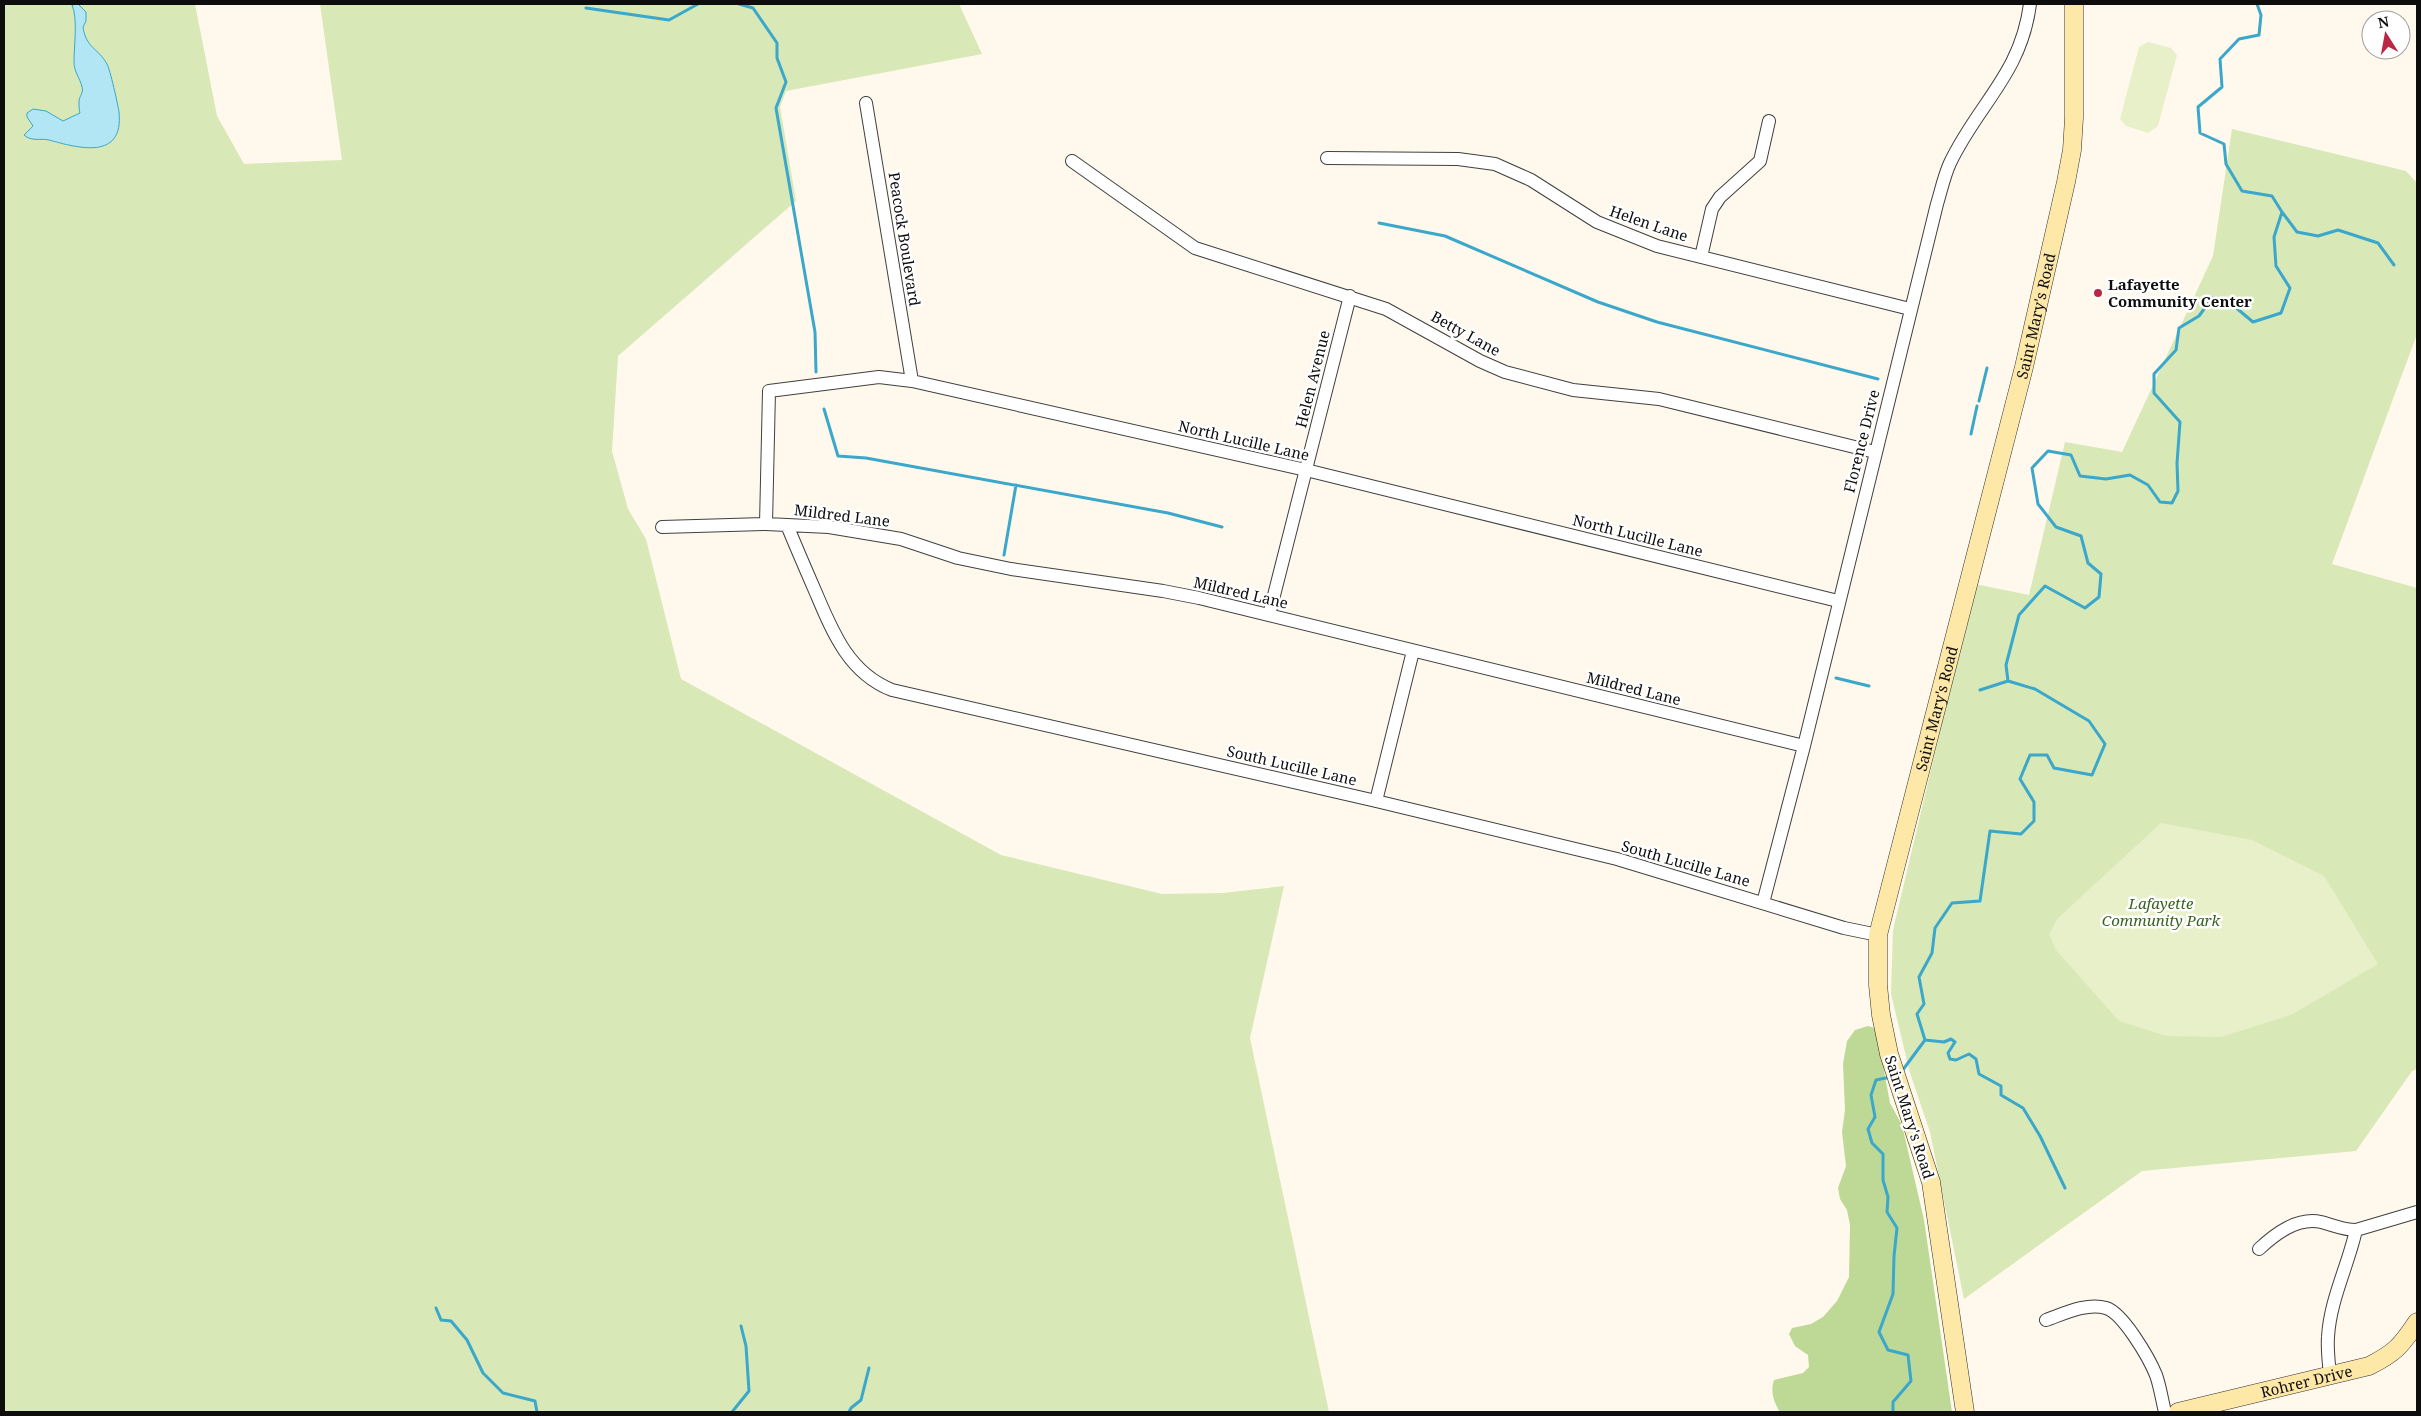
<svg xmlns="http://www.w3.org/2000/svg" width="2421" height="1416" font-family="'Noto Serif',serif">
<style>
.green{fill:#d8e8b7}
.forest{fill:#bed996}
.pitch{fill:#e8f0c9}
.water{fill:#b2e6f5;stroke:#3aa7cb}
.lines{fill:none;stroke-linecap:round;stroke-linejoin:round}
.stream{stroke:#3aa7cb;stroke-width:3}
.street-casing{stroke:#404040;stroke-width:14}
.secondary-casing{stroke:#2f2f2f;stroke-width:19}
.street{stroke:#fff;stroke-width:12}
.secondary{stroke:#fee8a8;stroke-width:18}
.poi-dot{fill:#bb2743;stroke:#fff;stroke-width:2}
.labels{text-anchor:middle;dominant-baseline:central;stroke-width:5;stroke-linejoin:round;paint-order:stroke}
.street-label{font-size:15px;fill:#0d0d0d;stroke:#fff}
.poi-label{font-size:15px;font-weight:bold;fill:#0d0d0d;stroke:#fff;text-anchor:start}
.park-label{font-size:15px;font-style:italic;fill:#37631e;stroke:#fff}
</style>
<rect width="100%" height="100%" fill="#fff8ec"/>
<!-- green -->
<path class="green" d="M4,4h191l22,112 27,48 98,-4 -22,-156h639l23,50 -196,37 -6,16 16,94 -178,155 -6,95 16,58 18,30 35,140 320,176 161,39 61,-1 61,-7 -34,152 79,374h-1325z
M2232,129l174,42 11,12v151l-85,230 85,24v481l-5,2 -56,80 -214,20 -178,128 -34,-167 -20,-59 -19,-79 2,-64 82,-346 54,11 36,-153 57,10 91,-196z"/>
<!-- forest -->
<path class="forest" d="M1868,1026l10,3 3,7 3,35 6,32 12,22 22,95 28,192h-172c-6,-10 -10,-20 -6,-32l29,-7 6,-6 -1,-12 -13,-9 -6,-12 3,-6 19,-4 12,-7 14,-16 12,-24 1,-52 -3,-15 -7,-11 -2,-11 8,-22 -4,-34 3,-22 -2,-46 4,-23 8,-11z"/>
<!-- pitch -->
<path class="pitch" d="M2148,42l23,6 6,7 -19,71 -10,7 -22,-7 -6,-7 19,-72z
M2161,823l91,17 72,36 54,88 -87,51 -70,22 -55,-1 -47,-15 -63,-71 -7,-16 9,-16z"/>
<!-- water -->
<path class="water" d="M78,4l8,8v9l-3,6c3,21 15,21 24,37 3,5 11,41 12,48 5,49 -41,36 -70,28 -9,-2 -17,2 -25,-5l9,-9 -6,-9v-4l6,-4 13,2 17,10 17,-8c-1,-3 -1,-7 -1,-11 0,-6 5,-9 3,-15 -2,-9 -8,-15 -8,-25 0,-17 4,-43 -2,-57z"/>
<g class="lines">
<!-- stream -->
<path class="stream" d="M739,4l14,4 24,35v15l9,24 -10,26 39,224 1,40
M586,8l83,12 29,-16
M2282,212l15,20 21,4 20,-6 40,13 16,22
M1379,223l66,13 153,66 59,20 221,57
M1979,401l8,-33
M824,409l14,47 28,2 302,55 54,14
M1971,434l6,-28
M1004,555l12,-70
M1836,678l33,8
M1980,690l28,-9
M1925,1040l19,2 7,-3 4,3 -7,11 2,6 6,1 13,-6 7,5 3,15 22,12v9l22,13 17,28 25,52
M1902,1071l23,-31 -8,-26 7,-10 -5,-27 13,-24 3,-25 17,-25 28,-2 10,-70 31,3 13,-13v-19l-14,-23 10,-24h17l7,13 38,7 13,-31 -16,-23 -54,-32 -27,-8 -2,-16 13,-50 26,-29 40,22 14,-11 2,-23 -13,-11 -7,-27 -25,-9 -18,-23 -6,-36 16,-17 23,4 9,21 26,3 24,-4 18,10 12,17 12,1 6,-12 -1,-28 3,-41 -26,-29v-19l22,-24 3,-22 20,-12 13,-18 16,3 25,21 28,-9 9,-25 -14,-22 -2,-29 8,-25 -10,-16 -30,-5 -16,-27 -2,-20 -24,-11 -2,-26 24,-20 -2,-28 19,-20 20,-4 2,-20 -4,-11
M1891,1077l-15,3 -5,15 4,22 -7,12 4,14 11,11v26l5,17 -1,15 10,16 -3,28 -1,38 -14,38 9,18 20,5 3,26 -18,21v10
M436,1308l5,12 10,1 16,19 16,33 20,20 32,8 2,11
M732,1412l17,-21 -3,-45 -5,-20
M849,1412l2,-4 10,-8 8,-32"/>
<!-- street casing -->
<g class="street-casing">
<path id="street" d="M866,103l46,278
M1327,158l131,1 37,5 36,16 66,42 60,24 253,63
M1072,161l123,87 191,61 94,52 25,11 68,18 86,9 216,53
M1701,257l11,-48 8,-12 40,-36 9,-40
M766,524l3,-133 110,-14 33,4 394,89 532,131
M787,525c9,22 19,45 29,68 17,40 33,80 76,97l484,111 241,58 227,69 34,7
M662,527l104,-3 63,3 72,12 57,19 53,11 152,22 36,7 605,148
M1269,615l81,-319
M1376,801l37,-150
M1763,903l41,-157 133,-542c4,-13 7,-28 13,-41 28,-59 71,-89 80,-159
M2259,1249c16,-15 38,-32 62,-27 12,3 22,8 35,8
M2046,1320c17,-6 41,-18 60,-12 17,5 43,50 50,67 4,11 6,25 9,37
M2330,1376c-1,-13 -3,-26 -2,-39 2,-37 20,-71 28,-107l61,-18"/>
</g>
<!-- secondary casing -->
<g class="secondary-casing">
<g id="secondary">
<path id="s1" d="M1965,1412l-34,-230 -42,-128 -8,-39 -3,-30v-50l146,-568 42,-185 6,-32 2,-32v-114"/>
<path id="s2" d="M2178,1412l191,-46c26,-13 32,-20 48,-44"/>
</g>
</g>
<!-- street -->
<use href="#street" class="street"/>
<!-- secondary -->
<use href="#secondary" class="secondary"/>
</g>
<!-- markers -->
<circle class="poi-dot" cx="2098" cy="293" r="5"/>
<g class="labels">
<!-- street labels -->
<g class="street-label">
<text transform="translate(1649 223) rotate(19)">Helen Lane</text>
<text transform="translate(905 239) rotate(81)">Peacock Boulevard</text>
<text stroke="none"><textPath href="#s1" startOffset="1126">Saint Mary's Road</textPath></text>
<text transform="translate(1466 333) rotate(29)">Betty Lane</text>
<text transform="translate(1312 379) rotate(-76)">Helen Avenue</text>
<text transform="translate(1244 440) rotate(13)">North Lucille Lane</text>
<text transform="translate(1861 441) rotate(-76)">Florence Drive</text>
<text transform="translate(842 515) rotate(7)">Mildred Lane</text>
<text transform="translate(1638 535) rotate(14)">North Lucille Lane</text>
<text transform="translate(1241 592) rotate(13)">Mildred Lane</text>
<text transform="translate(1634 688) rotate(14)">Mildred Lane</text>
<text stroke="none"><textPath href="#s1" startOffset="721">Saint Mary's Road</textPath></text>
<text transform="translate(1292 765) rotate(13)">South Lucille Lane</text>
<text transform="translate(1686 863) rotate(16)">South Lucille Lane</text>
<text transform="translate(1910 1117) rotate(72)">Saint Mary's Road</text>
<text stroke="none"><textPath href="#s2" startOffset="132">Rohrer Drive</textPath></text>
</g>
<!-- poi labels -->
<g class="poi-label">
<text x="2108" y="284">Lafayette<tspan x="2108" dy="17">Community Center</tspan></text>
</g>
<!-- park labels -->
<g class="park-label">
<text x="2161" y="903">Lafayette<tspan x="2161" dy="17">Community Park</tspan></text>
</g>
</g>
<!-- border -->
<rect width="2421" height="1416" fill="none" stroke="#0d0d0d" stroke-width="10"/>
<!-- north arrow -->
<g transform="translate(2386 35) rotate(349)"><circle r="24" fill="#ffffff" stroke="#9e9e9e"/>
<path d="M0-4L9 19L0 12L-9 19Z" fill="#bb2743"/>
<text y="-8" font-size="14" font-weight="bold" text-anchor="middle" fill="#0d0d0d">N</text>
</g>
</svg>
